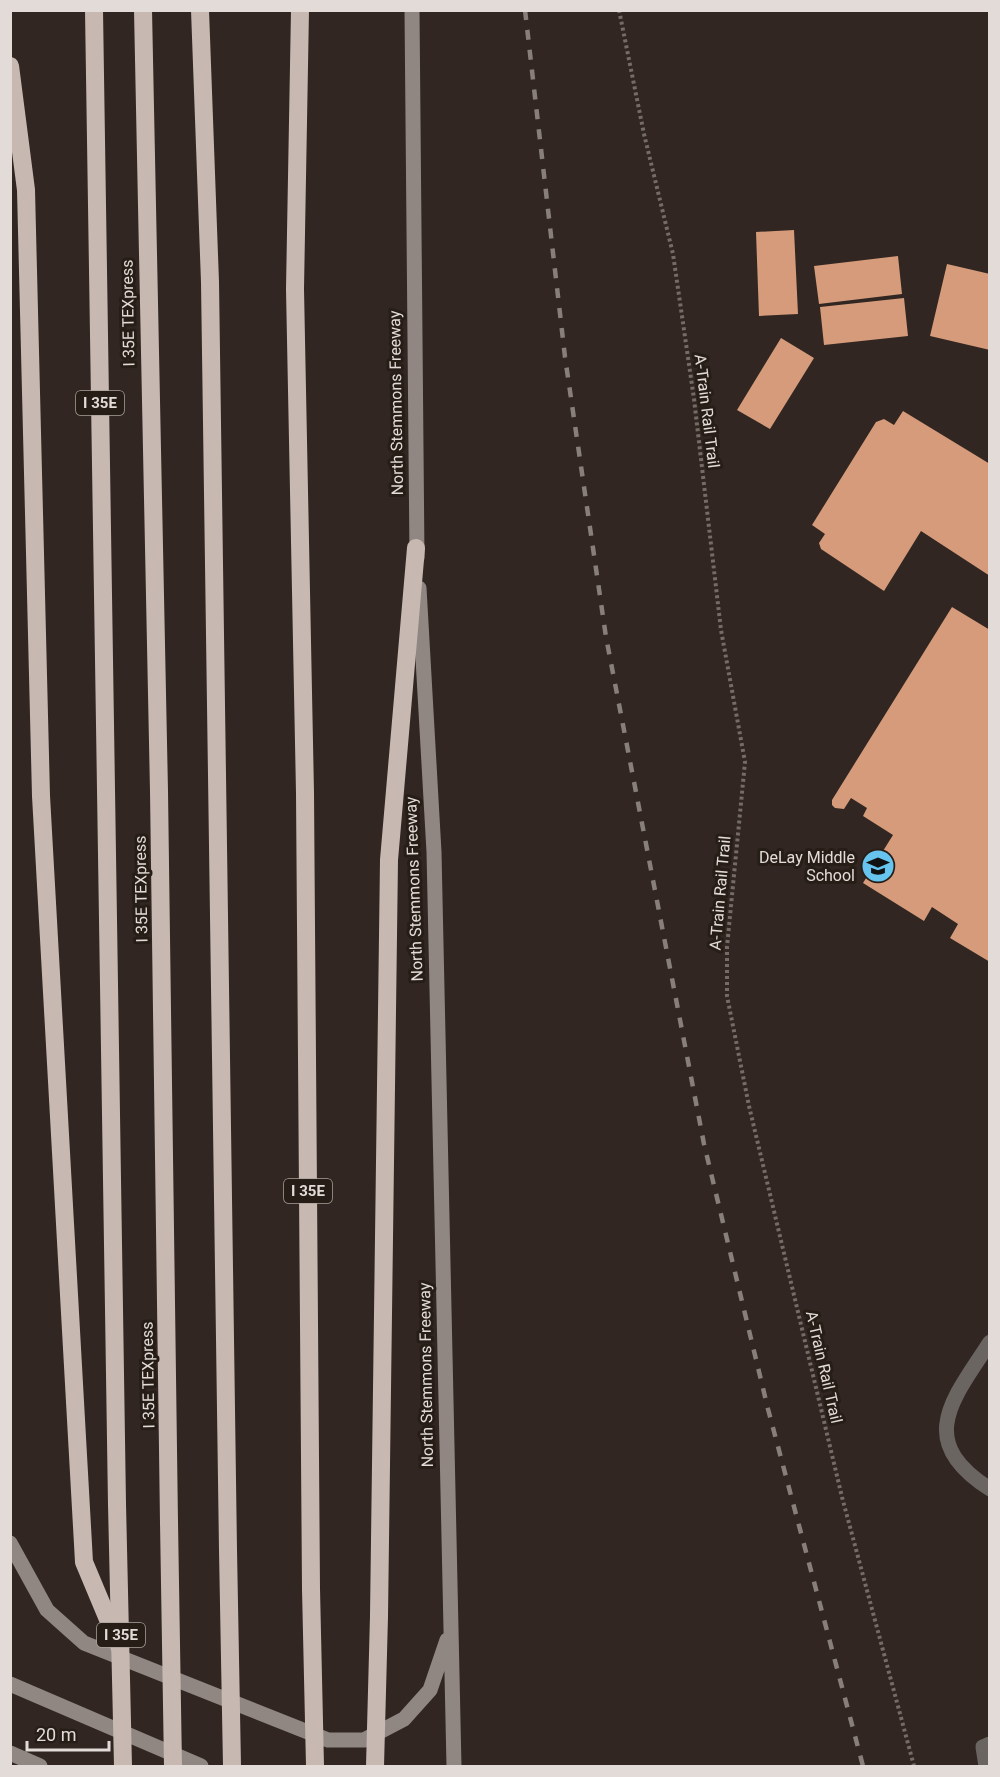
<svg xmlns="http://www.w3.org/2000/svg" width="1000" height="1777" font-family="Roboto,sans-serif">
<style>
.building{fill:#d59b7b}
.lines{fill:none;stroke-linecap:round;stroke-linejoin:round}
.path{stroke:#756c67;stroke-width:4;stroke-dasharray:3 3;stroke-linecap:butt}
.lane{stroke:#6b6562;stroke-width:15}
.street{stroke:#6b6562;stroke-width:15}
.secondary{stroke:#908783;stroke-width:15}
.highway{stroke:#c7b9b2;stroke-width:18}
.rail{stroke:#887f7a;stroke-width:4.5;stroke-dasharray:10 10;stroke-linecap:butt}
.highway-bridge{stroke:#c7b9b2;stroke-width:18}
.labels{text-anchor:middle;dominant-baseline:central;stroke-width:6;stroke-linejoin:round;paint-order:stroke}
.shield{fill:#271d17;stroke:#aaa29d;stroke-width:1.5}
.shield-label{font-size:15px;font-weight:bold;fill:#e2dbd7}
.street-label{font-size:16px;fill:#e2dbd7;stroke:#271d17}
.poi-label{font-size:16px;fill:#e2dbd7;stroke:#271d17;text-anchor:end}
</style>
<rect width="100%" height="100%" fill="#312621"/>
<!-- building -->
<path class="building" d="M794,230l4,84 -39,2 -3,-84z
M898,256l4,38 -83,10 -5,-38z
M947,264l43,10v76l-60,-14z
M904,298l4,38 -84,9 -4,-38z
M781,338l33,20 -44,71 -33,-19z
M903,411l87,53v112l-69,-45 -37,60 -63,-42 -2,-6 6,-9 -13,-9 64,-103 8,-3 10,6z
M952,607l38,23v332l-40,-24 8,-14 -26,-17 -8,14 -61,-38 30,-48 -30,-19 4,-8 -16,-10 -7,11 -9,-1 -3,-3v-5z"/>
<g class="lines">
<!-- path -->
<path class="path" d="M619,10l25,124 29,120 21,145 27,231 24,132 -18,185v49l22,110 93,391 72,269"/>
<!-- lane -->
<path class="lane" d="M986,1766l-3,-19 7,-3"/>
<!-- street -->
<path class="street" d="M990,1342c-37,57 -76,99 0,147"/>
<!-- secondary -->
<path class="secondary" d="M412,10l5,548
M419,588l15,264 20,914
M10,1543l37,67 37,33 244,97h36l40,-21 26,-29 17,-50
M10,1684l191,82
M10,1753l30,13"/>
<!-- highway -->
<path class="highway" d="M94,10l23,1494
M143,10l16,781 10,731
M200,10l10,272 18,1268
M300,10l-5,279 10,504 6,796
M10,66l16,124 15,606 43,766 36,86
M379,1616l10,-756 27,-312"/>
<!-- rail -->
<path class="rail" d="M525,10l40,347 41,280 98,507 64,265 95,357"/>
<!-- highway-bridge -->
<path class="highway-bridge" d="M117,1504l6,262
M169,1522l4,244
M228,1550l4,216
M311,1589l4,177
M375,1766l4,-150"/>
</g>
<!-- icons -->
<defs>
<g id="school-disc" transform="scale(1.725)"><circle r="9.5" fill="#66c4ef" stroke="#271d17"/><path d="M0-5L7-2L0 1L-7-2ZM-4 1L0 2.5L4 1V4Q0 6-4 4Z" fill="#111"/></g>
</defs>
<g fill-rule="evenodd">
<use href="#school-disc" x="878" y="866"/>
</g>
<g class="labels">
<!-- shield labels -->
<g class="shield">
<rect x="76" y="391" width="48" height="24" rx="4.5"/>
<rect x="284" y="1179" width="48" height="24" rx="4.5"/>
<rect x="97" y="1623" width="48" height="24" rx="4.5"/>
</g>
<g class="shield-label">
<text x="100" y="403">I 35E</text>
<text x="308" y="1191">I 35E</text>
<text x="121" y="1635">I 35E</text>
</g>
<!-- street labels -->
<g class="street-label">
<text transform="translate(128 313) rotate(-91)">I 35E TEXpress</text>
<text transform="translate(396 403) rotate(-91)">North Stemmons Freeway</text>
<text transform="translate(707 411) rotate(83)">A-Train Rail Trail</text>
<text transform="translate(141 889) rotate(-91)">I 35E TEXpress</text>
<text transform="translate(414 889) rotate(-92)">North Stemmons Freeway</text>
<text transform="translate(720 893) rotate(-85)">A-Train Rail Trail</text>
<text transform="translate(824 1367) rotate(77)">A-Train Rail Trail</text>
<text transform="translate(148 1375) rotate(-91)">I 35E TEXpress</text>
<text transform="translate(426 1375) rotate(-91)">North Stemmons Freeway</text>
</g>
<!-- poi labels -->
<g class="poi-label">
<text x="855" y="857">DeLay Middle<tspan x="855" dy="18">School</tspan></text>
</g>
</g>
<!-- border -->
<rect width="1000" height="1777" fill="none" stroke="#e2dbd7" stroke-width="24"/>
<!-- scale -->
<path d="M27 1741v9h82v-9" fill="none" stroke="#e2dbd7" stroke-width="3"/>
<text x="36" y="1741" font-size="18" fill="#e2dbd7" stroke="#271d17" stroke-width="4.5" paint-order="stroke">20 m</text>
</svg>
